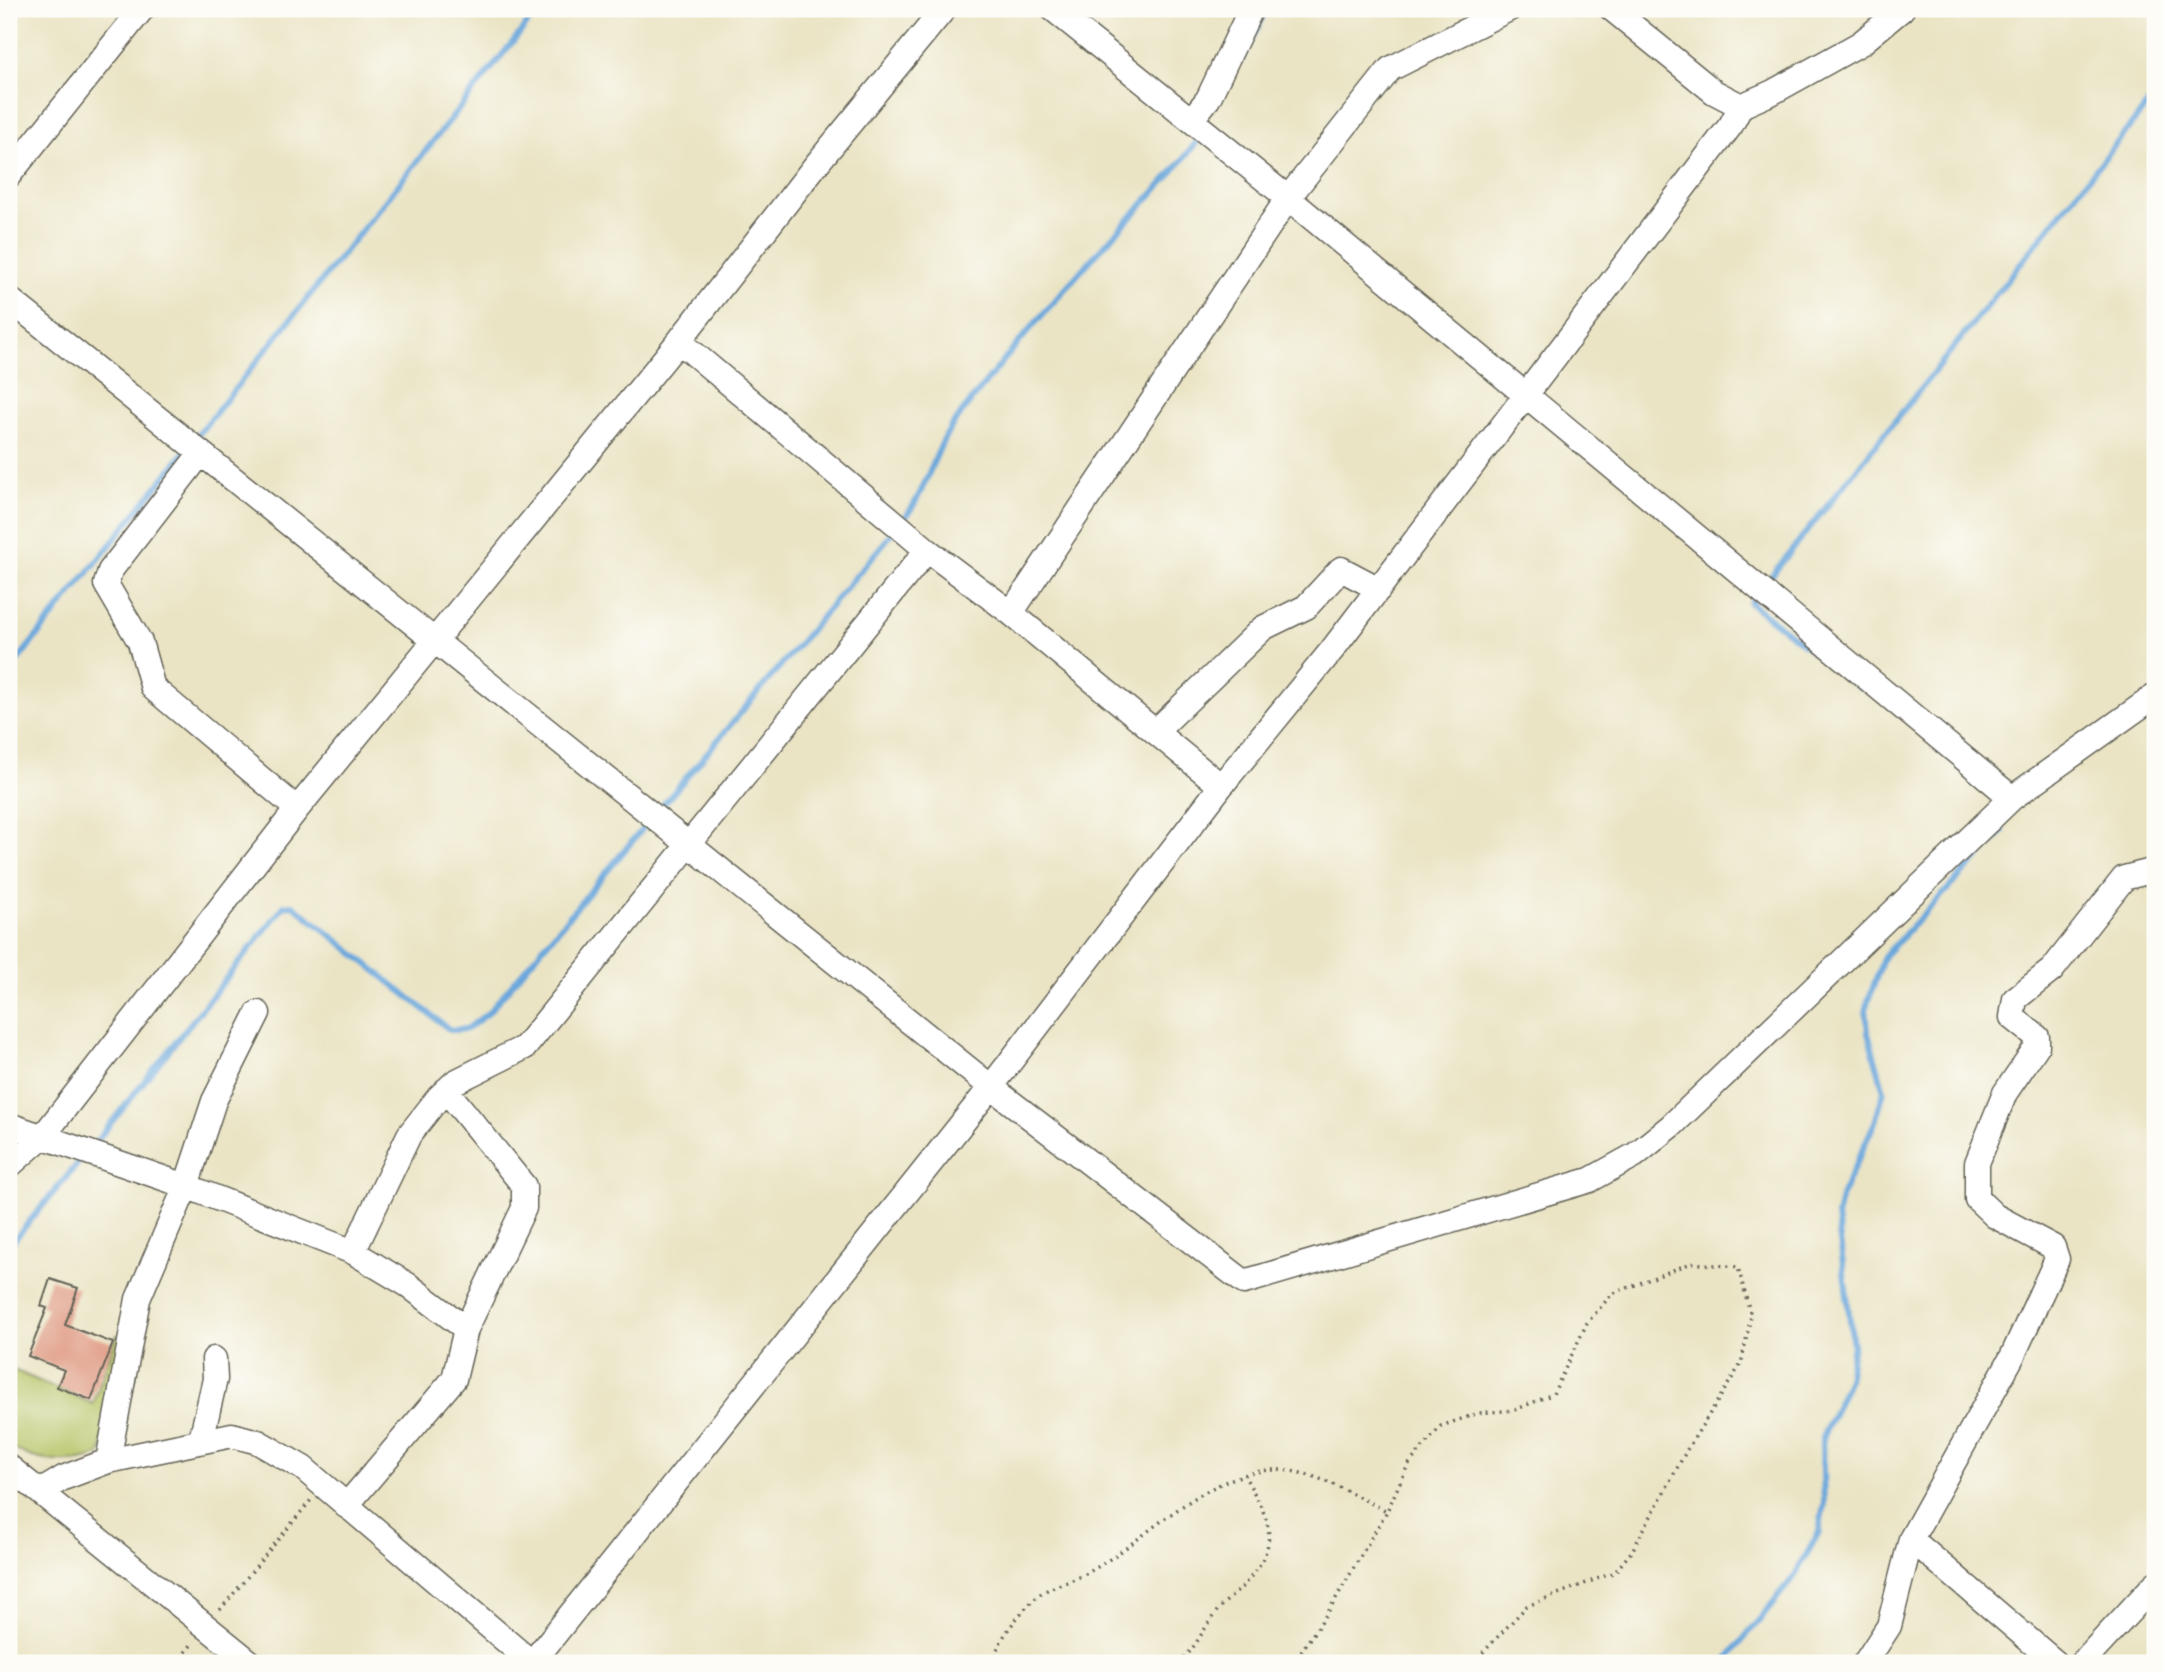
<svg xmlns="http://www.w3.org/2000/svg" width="2164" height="1672" font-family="Sriracha,sans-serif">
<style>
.green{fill:#b5c264;stroke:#686f40;stroke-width:2}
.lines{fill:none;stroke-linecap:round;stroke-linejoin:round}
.stream{stroke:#6ba7dc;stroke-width:6}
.building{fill:#e09c85}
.minor-casing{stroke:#646257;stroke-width:27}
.path{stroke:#646257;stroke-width:3.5;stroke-dasharray:2 5;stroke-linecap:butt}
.minor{stroke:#fff;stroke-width:24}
</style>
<rect width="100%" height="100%" fill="#fdfcf7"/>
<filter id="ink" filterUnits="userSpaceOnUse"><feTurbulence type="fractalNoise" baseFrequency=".0143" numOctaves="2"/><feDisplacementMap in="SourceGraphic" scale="14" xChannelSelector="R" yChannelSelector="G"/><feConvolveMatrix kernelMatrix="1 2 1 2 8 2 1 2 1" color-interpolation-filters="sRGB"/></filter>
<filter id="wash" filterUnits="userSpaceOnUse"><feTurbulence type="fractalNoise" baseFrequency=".00686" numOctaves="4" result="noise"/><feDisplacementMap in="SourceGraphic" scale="28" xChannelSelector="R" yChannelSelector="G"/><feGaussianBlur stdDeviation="1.57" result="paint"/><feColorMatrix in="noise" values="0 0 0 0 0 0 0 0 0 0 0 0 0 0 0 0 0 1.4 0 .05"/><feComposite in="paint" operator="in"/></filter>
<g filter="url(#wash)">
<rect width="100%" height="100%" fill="#eae4c4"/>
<!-- green -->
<path class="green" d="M117,1335l10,4 -27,116c-29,10 -66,9 -91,-10v-77l84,36z"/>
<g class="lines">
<!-- stream -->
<path class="stream" d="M1240,61l27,-52
M194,440l345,-431
M901,523c26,-30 31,-71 55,-103 44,-57 93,-114 142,-168 35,-38 73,-74 103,-116
M1764,585l391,-490
M1757,593l-7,10 109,84
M9,671l178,-222
M657,812l237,-281
M91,1148l193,-242 9,-1 157,125 17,-1 21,-16 162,-193
M9,1246l75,-90
M1724,1663l70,-86 25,-45 5,-28 -2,-66 26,-57 5,-36 -16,-129 5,-22 33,-72 9,-31 -16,-58 -2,-26 18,-51 119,-125 -4,-13"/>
</g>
<g id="blocks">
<!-- building -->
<path class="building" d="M50,1279l28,9 -13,37 48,18 -22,57 -34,-13 7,-17 -36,-14 19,-48 -6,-2z"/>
</g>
</g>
<g filter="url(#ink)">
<use href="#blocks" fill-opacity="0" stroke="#646257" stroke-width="2"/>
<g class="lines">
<!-- minor casing -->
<g class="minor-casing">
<path id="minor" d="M1053,9l235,189 724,600
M1612,9l102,83 27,14
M1191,120l17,-21 43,-90
M9,175l133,-166
M9,299l982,788 253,195 346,-102 45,-25 36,-29 341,-328 143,-102
M679,341l248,209 84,63 210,173
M201,453l-91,118 -4,13 34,58 13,46 144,121
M1011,613l277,-415 102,-129 119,-60
M1155,732l108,-104 43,-21 35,-38 38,20
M9,1125l177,61 167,66 56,-117 30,-38 16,-15 70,-35 402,-497
M9,1166l35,-31 253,-326 382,-468 136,-175 129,-157
M353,1252l55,33 58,44 58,-121v-22l-78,-96
M201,1440l14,-61 -1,-20
M108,1461l30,-162 48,-113 28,-85 44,-88
M9,1467l242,196
M40,1492l23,-14 45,-17 124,-26 26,7 45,26 229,195
M346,1506l108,-127 12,-50
M532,1663l459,-576 230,-301 111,-136 399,-525 10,-19 32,-14 88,-49 41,-34
M1865,1663l24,-37 22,-87
M2056,1663l-145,-124 101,-182 45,-98 -4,-12 -58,-31 -18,-17v-36l28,-70 32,-47v-9l-25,-20 3,-18 37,-29 72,-92 31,-8
M2082,1663l73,-79"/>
</g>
<!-- path -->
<path class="path" d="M220,1610l91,-110
M176,1663l17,-20
M995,1663c-2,-19 27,-53 42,-66 13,-12 36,-15 52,-25 57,-32 107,-91 173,-101 45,-7 86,22 125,40l21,-46 33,-39 38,-13 36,-3 38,-16 34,-71 25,-29 79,-31 47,4 13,49 -10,48 -53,84 -56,103 -17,21 -88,34 -54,57
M1179,1663c17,-15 24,-34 38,-52 6,-8 16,-15 23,-22 43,-45 32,-65 4,-114
M1293,1663l35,-51 59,-101"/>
<!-- minor -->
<use href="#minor" class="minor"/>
</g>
</g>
<!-- margin -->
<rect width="2164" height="1672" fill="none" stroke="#fdfcf7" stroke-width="35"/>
</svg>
